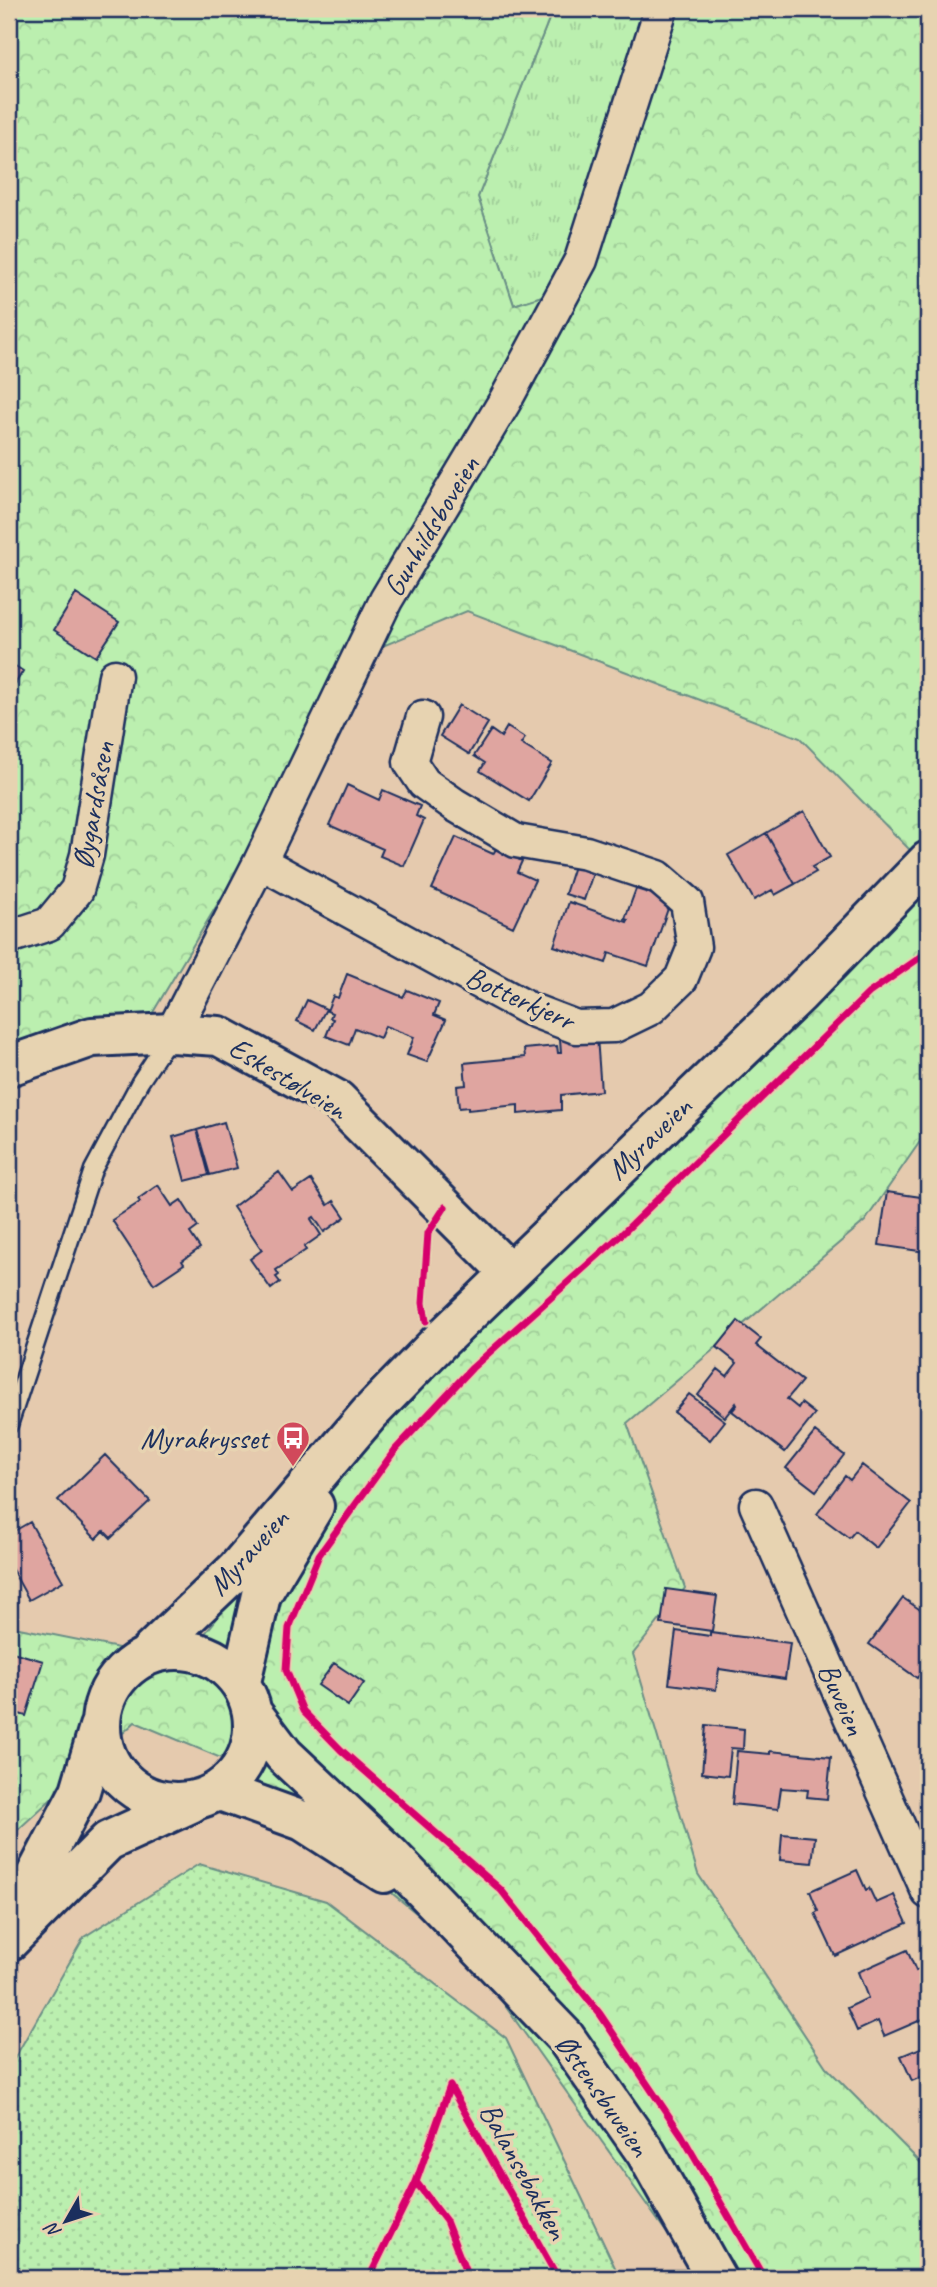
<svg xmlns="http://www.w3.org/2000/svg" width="937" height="2287" font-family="Caveat,sans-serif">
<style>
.grass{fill:url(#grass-tufts);stroke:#6b8f86;stroke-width:2}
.forest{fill:url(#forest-crowns);stroke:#6b8f86;stroke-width:2}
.park{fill:url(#park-dots);stroke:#6b8f86;stroke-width:2}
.building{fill:#dfa5a0;stroke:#1b2f5e;stroke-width:2}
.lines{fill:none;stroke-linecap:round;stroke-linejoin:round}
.service-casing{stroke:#1b2f5e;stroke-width:21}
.minor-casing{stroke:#1b2f5e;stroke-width:37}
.secondary-casing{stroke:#1b2f5e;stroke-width:44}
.service{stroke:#e7d3b1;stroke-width:16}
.minor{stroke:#e7d3b1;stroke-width:32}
.secondary{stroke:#e7d3b1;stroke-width:38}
.cycleway-casing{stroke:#e7d3b1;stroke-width:11}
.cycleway{stroke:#d6006c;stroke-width:7}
.labels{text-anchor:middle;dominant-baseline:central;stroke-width:7;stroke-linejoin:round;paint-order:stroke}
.street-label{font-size:30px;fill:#1b2f5e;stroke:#e7d3b1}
.poi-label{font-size:30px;fill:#1b2f5e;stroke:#e7d3b1;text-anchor:end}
</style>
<defs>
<pattern id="grass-tufts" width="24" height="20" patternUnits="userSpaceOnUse" patternTransform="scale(1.75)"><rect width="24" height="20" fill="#bbefaf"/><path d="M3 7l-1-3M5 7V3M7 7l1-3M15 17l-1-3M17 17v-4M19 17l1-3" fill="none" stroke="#a0cd99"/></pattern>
<pattern id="forest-crowns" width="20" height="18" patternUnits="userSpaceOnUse" patternTransform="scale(1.75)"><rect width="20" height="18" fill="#bbefaf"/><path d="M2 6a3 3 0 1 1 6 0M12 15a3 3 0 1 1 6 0" fill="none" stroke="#a0cd99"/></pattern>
<pattern id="park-dots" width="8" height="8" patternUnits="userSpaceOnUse" patternTransform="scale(1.75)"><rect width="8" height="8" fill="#bbefaf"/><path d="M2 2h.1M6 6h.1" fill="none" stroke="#a0cd99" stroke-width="1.8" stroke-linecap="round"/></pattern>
</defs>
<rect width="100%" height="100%" fill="#e5caae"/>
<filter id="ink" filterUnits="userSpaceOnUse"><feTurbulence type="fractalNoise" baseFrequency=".0143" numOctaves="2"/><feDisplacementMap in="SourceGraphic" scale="14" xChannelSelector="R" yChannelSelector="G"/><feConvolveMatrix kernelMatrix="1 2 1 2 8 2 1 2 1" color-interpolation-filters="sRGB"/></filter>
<g filter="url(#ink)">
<!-- grass -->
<path class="grass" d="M553,9h123l-102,277 -60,19 -36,-108z"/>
<!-- forest -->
<path class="forest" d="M9,9h544l-75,188 36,108 60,-19 102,-277h252v1121l-63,91 -238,202 58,165 -52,66 65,220 128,193 102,103v108h-229l-228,-320 -238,-195 -98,-41 -126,116v-212l174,35 160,-200 567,-611 -110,-112 -333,-127 -99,41 -225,377 -134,21z"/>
<!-- park -->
<path class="park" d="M199,1864l127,37 180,137 114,240h-611v-210l75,-131z"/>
<!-- building -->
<path class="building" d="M76,594l43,28 -23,35 -42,-27z
M9,662l14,9 -14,23z
M459,705l29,18 -19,31 -29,-18z
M507,727l18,11 -4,6 31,19 -23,38 -49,-30 5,-8 -11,-7 17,-26 10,7z
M347,785l32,15 4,-10 37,16 -4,10 8,4 -20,46 -24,-10 3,-7 -54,-24z
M804,811l26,46 -18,10 4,5 -21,12 -29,-51z
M766,833l29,51 -20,11 -3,-5 -18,10 -26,-45z
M456,837l37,17 3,-5 26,12 -5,11 18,8 -22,47 -81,-38z
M574,866l19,7 -9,27 -19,-6z
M636,889l35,11 -23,66 -39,-13 -3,10 -52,-17 15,-44 58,20 1,-2 -3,-1z
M347,974l56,23 4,-7 32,13 -5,12 12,5 -19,42 -20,-7 7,-18 -29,-11 -5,12 -25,-10 -6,17 -23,-9 7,-17 -3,-1 2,-5 -5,-2 6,-15 5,2z
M307,1000l19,9 -11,21 -18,-9z
M559,1027l38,10 4,54 -40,4v15l-43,4v-9l-50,5v-3l-9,1 -2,-22 9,-1 -2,-22 61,-6 -1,-8 33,-3 1,7h3z
M224,1122l13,46 -27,7 -13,-45z
M197,1130l12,45 -24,6 -12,-44z
M279,1172l14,20 18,-12 17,25 6,-4 11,16 -21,15 -10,-15 -3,2 10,16 -17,12 2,3 -30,20 3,5 -3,2 4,5 -9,7 -21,-30 12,-9 -29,-43z
M158,1185l14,21 9,-6 17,27 -8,6 10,15 -18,13 2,3 -30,20 -42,-64 28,-18 -2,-3z
M887,1192l34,5v-2l7,1 -2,56 -47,-7z
M738,1321l23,18 -5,6 46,36 -15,18 11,9 3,-5 14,11 -30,38 -53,-41 5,-6 -1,-2 -11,14 -27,-22 20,-26 9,7 10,-13 -20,-16z
M689,1394l36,27 -15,19 -36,-28z
M815,1432l29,23 -28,36 -30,-23z
M105,1455l45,46 -39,37 -7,-7 -8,8 -38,-39z
M862,1465l49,38 -35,45 -21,-17 -6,7 -32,-24 28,-38 5,4z
M30,1522l33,59 -34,19 -20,-36v-30z
M666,1589l51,7 -5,35 -51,-7z
M903,1598l19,13 6,-8v72l-6,-4 -5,7 -48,-34z
M676,1631l34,5v-3l80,10 -5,36 -66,-10 -3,21 -47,-6z
M9,1651l34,10 -17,55 -17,-5z
M334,1663l30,20 -16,23 -30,-21z
M706,1725l38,4 -1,20 -12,-1 -3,28 -26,-3z
M737,1751l33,3v-3l61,6 -4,42 -20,-2 1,-7 -27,-2 -3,21 -46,-5z
M782,1834l33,3 -3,26 -32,-3z
M857,1870l9,20 3,-2 7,15 18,-8 13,28 -72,33 -20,-43 3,-2 -8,-20z
M907,1950l9,21 3,-2 9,20v28l-44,19 -6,-15 -21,10 -10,-23 21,-10 -10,-26z
M928,2045v29l-16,7 -11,-25z"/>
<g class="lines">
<!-- service casing -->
<g class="service-casing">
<path id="service" d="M9,1425l84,-255 47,-88 31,-47"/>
</g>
<!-- minor casing -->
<g class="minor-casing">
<path id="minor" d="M260,862l269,147 47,18 38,-1 37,-18 30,-29 13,-32 -7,-45 -29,-25 -72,-24 -70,-12 -61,-36 -31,-22 -14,-21 13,-45
M9,937l40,-13 28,-34 10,-35 28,-179
M172,1033l88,-171 126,-262 119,-199 76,-141 80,-251
M756,1505l172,387"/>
</g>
<!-- secondary casing -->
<g class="secondary-casing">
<path id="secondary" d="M9,1066l83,-29 80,-4 47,3 118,64 172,172
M101 1726a76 76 0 1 1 152 0a76 76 0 1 1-152 0Z
M149,1653l87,-83 133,-156 73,-75 357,-345 129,-133
M241,1682l20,-87 53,-89
M253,1714l31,41 105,99 176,183 81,116 70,125
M220,1791l83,30 81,52
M13,1919l67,-128 19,-64
M9,1941l99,-100 83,-38"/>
</g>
<!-- service -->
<use href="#service" class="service"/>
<!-- minor -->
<use href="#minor" class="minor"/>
<!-- secondary -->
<use href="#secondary" class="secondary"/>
<!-- cycleway casing -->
<g class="cycleway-casing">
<path id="cycleway" d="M426,1321l-3,-18 5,-70 17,-26
M450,2086l108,192
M416,2182l30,39 19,49 -4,8
M369,2278l47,-96 34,-96
M764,2278l-83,-144 -81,-120 -99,-124 -160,-140 -38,-39 -17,-41 3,-42 30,-73 76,-105 77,-82 150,-134 247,-241 59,-41"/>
</g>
<!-- cycleway -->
<use href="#cycleway" class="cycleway"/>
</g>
</g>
<!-- icons -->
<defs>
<g id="bus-pin" transform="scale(1.75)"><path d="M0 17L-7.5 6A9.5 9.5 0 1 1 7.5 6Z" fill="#d1495b" stroke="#e7d3b1"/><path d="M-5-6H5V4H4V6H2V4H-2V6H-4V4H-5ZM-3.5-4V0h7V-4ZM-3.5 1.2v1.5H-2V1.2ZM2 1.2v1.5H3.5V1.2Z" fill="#fff"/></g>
</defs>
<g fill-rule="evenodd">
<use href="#bus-pin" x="293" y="1438"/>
</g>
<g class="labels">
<!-- street labels -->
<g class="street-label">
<text transform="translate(431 526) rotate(-59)">Gunhildsboveien</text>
<text transform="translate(93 805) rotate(-80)">Øygardsåsen</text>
<text transform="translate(520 998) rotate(24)">Botterkjerr</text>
<text transform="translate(288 1078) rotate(31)">Eskestølveien</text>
<text transform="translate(649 1138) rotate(-44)">Myraveien</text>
<text transform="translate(248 1552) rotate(-48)">Myraveien</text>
<text transform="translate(842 1699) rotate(66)">Buveien</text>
<text transform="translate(603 2095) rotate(55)">Østensbuveien</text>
<text transform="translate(524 2171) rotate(61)">Balansebakken</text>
</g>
<!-- poi labels -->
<g class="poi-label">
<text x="268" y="1438">Myrakrysset</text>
</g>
</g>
<!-- margin -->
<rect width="937" height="2287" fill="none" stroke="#e7d3b1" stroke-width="35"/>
<rect x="18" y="18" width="902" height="2252" fill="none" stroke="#1b2f5e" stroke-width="2.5" filter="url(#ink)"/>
<!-- north arrow -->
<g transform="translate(66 2221) rotate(231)" stroke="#e7d3b1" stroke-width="5" paint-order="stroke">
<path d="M0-5L12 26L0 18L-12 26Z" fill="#1b2f5e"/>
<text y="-10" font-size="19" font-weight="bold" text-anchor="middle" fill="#1b2f5e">N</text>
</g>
</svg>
